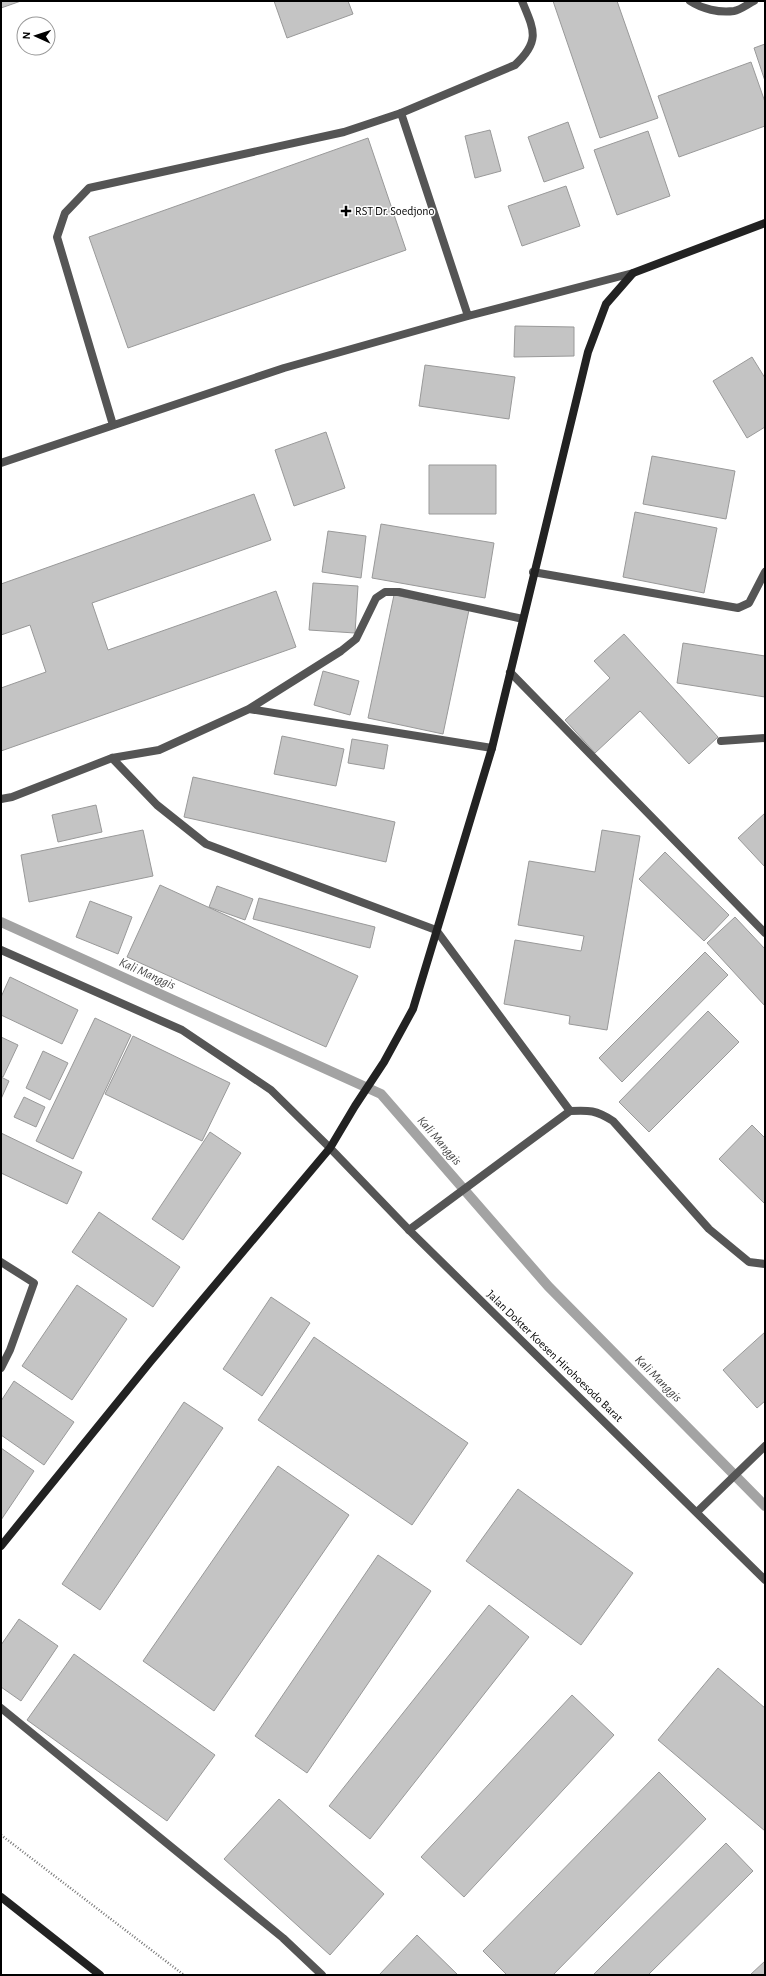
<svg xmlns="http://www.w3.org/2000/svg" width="766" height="1976" font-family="'Alegreya Sans',sans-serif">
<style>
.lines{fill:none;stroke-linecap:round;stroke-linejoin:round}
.stream{stroke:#a3a3a3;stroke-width:10}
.building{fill:#c4c4c4;stroke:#999}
.path{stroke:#777;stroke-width:2.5;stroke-dasharray:1 2;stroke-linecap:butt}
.lane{stroke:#555;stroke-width:8}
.street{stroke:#555;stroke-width:8}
.secondary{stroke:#222;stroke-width:8}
.poi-dot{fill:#000;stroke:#fff;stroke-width:1.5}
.labels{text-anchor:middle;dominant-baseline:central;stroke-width:3;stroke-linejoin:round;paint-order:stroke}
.poi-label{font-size:12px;fill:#000;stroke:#fff;text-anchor:start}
.street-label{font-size:12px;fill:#000;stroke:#fff}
.water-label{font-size:13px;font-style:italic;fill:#444;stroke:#fff}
</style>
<rect width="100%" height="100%" fill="#fff"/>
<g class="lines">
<!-- stream -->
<path class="stream" d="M1,922l380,172 167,192 217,220"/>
</g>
<!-- building -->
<path class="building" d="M1,1h20l-20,7z
M274,1h74l5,13 -66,24z
M553,1h64l41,117 -58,20z
M765,44v37l-11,-33z
M751,62l14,40v24l-86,31 -21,-61z
M568,122l16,46 -40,14 -16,-45z
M490,130l11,41 -26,7 -10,-42z
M648,131l22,65 -53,19 -23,-65z
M368,138l38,112 -278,98 -39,-111z
M566,186l14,40 -58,20 -14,-40z
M515,326l59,1v29l-60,1z
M752,357l13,21v49l-18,11 -34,-57z
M425,365l90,12 -6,42 -90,-13z
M326,432l19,56 -51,18 -19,-56z
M652,456l83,15 -9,48 -83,-15z
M429,465h67v49h-67z
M254,494l17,46 -179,63 16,47 168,-59 20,56 -295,104v-63l45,-16 -16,-47 -29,10v-51z
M635,512l82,16 -13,65 -81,-16z
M381,524l113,19 -9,55 -113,-20z
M328,531l38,5 -5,42 -39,-6z
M313,583l45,3 -3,47 -46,-3z
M394,595l75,15 -26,124 -75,-16z
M624,634l94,103 -29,27 -49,-53 -45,42 -30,-33 45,-42 -16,-17z
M683,643l82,13v41l-88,-14z
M323,671l36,10 -9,34 -36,-10z
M282,736l62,13 -8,37 -62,-12z
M352,739l36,6 -4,24 -36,-6z
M193,777l202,45 -9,40 -202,-45z
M96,805l6,27 -44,10 -6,-27z
M765,813v54l-27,-29z
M143,830l10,46 -124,26 -8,-47z
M602,830l38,6 -33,194 -38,-6 1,-8 -66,-12 11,-64 66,11 3,-15 -66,-11 11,-64 66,11z
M665,852l64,63 -25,26 -65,-62z
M160,885l198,91 -32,71 -199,-90z
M217,886l36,13 -8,21 -36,-13z
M259,898l116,29 -5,21 -117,-29z
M90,901l42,16 -14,37 -42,-17z
M735,917l30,32v57l-58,-63z
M705,952l23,23 -106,107 -23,-24z
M10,977l68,33 -16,34 -61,-29v-18z
M708,1011l31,31 -90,90 -30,-30z
M95,1018l36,17 -58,124 -37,-18z
M133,1036l97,47 -28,58 -97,-47z
M1,1037l17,8 -15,32 -2,-1z
M43,1051l25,12 -18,37 -24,-12z
M1,1077l8,4 -8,18z
M24,1097l21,10 -9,20 -22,-10z
M752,1125l13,13v66l-46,-45z
M210,1132l31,21 -58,87 -31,-21z
M1,1133l81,39 -15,32 -66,-31z
M99,1212l81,55 -27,40 -81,-55z
M77,1285l50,34 -55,81 -50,-34z
M271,1297l39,26 -48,73 -39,-27z
M765,1332v69l-8,7 -34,-38z
M314,1337l154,106 -56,82 -154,-105z
M14,1381l60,41 -30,43 -43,-30v-34z
M184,1402l39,26 -123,182 -38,-26z
M1,1448l33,23 -33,49z
M278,1466l71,49 -135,196 -71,-50z
M518,1489l115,84 -52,72 -115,-84z
M378,1555l53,36 -124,182 -52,-37z
M489,1605l40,32 -159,202 -41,-33z
M19,1619l39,27 -37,55 -20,-14v-42z
M74,1654l141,101 -48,66 -140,-101z
M718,1668l47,40v123l-107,-91z
M572,1695l42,40 -150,162 -43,-40z
M659,1772l47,47 -153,156h-46l-24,-24z
M279,1799l105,95 -54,61 -106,-96z
M726,1843l27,28 -105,104h-55z
M417,1935l41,40h-79z
M765,1961v14h-15z"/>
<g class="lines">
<!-- path -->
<path class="path" d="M1,1835l183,140"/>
<!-- lane -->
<path class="lane" d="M690,1c12,8 29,12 44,10 6,-1 14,-7 20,-10
M401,113l114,-48c26,-24 19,-35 7,-64
M510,672l255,261
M721,741l44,-3
M436,930l134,181
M409,1230l161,-119c19,-1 26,-1 43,10l96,108 40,33 16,2
M1,1262l33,21 -24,67 -9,18
M697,1512l68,-66
M1,1708l282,230 39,37"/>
<!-- street -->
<path class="street" d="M113,425l-56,-188 8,-24 24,-25 255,-56 57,-19 67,203
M1,463l283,-95 184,-52 165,-43
M533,572l205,36 11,-5 16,-31
M249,709l243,39
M112,758l45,47 49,39 230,86
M1,799l11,-2 100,-39 47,-8 90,-41 92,-58 15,-12 20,-41 9,-6h14l124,27
M1,950l181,80 89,60 59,58 79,82 356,350"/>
<!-- secondary -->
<path class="secondary" d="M1,1546l150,-185 179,-213 25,-42 29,-44 29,-53 79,-261 96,-396 18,-48 27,-31 132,-50
M1,1897l99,78"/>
</g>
<!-- markers -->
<path class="poi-dot" d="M344 205h4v4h4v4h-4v4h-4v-4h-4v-4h4z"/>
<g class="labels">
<!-- poi labels -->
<g class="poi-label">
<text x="355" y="211">RST Dr. Soedjono</text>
</g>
<!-- street labels -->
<g class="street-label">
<text transform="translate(555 1356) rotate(44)">Jalan Dokter Koesen Hirohoesodo Barat</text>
</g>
<!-- water labels -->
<g class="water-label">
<text transform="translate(147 974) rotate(24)">Kali Manggis</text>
<text transform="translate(439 1141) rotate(49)">Kali Manggis</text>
<text transform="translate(658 1379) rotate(45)">Kali Manggis</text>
</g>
</g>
<!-- border -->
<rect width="766" height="1976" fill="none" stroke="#000000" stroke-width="4"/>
<!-- north arrow -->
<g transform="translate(36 36) rotate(273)"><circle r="19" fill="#ffffff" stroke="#999999"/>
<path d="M0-3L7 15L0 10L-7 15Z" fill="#000000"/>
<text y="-6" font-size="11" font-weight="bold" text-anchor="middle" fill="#000000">N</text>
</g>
</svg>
